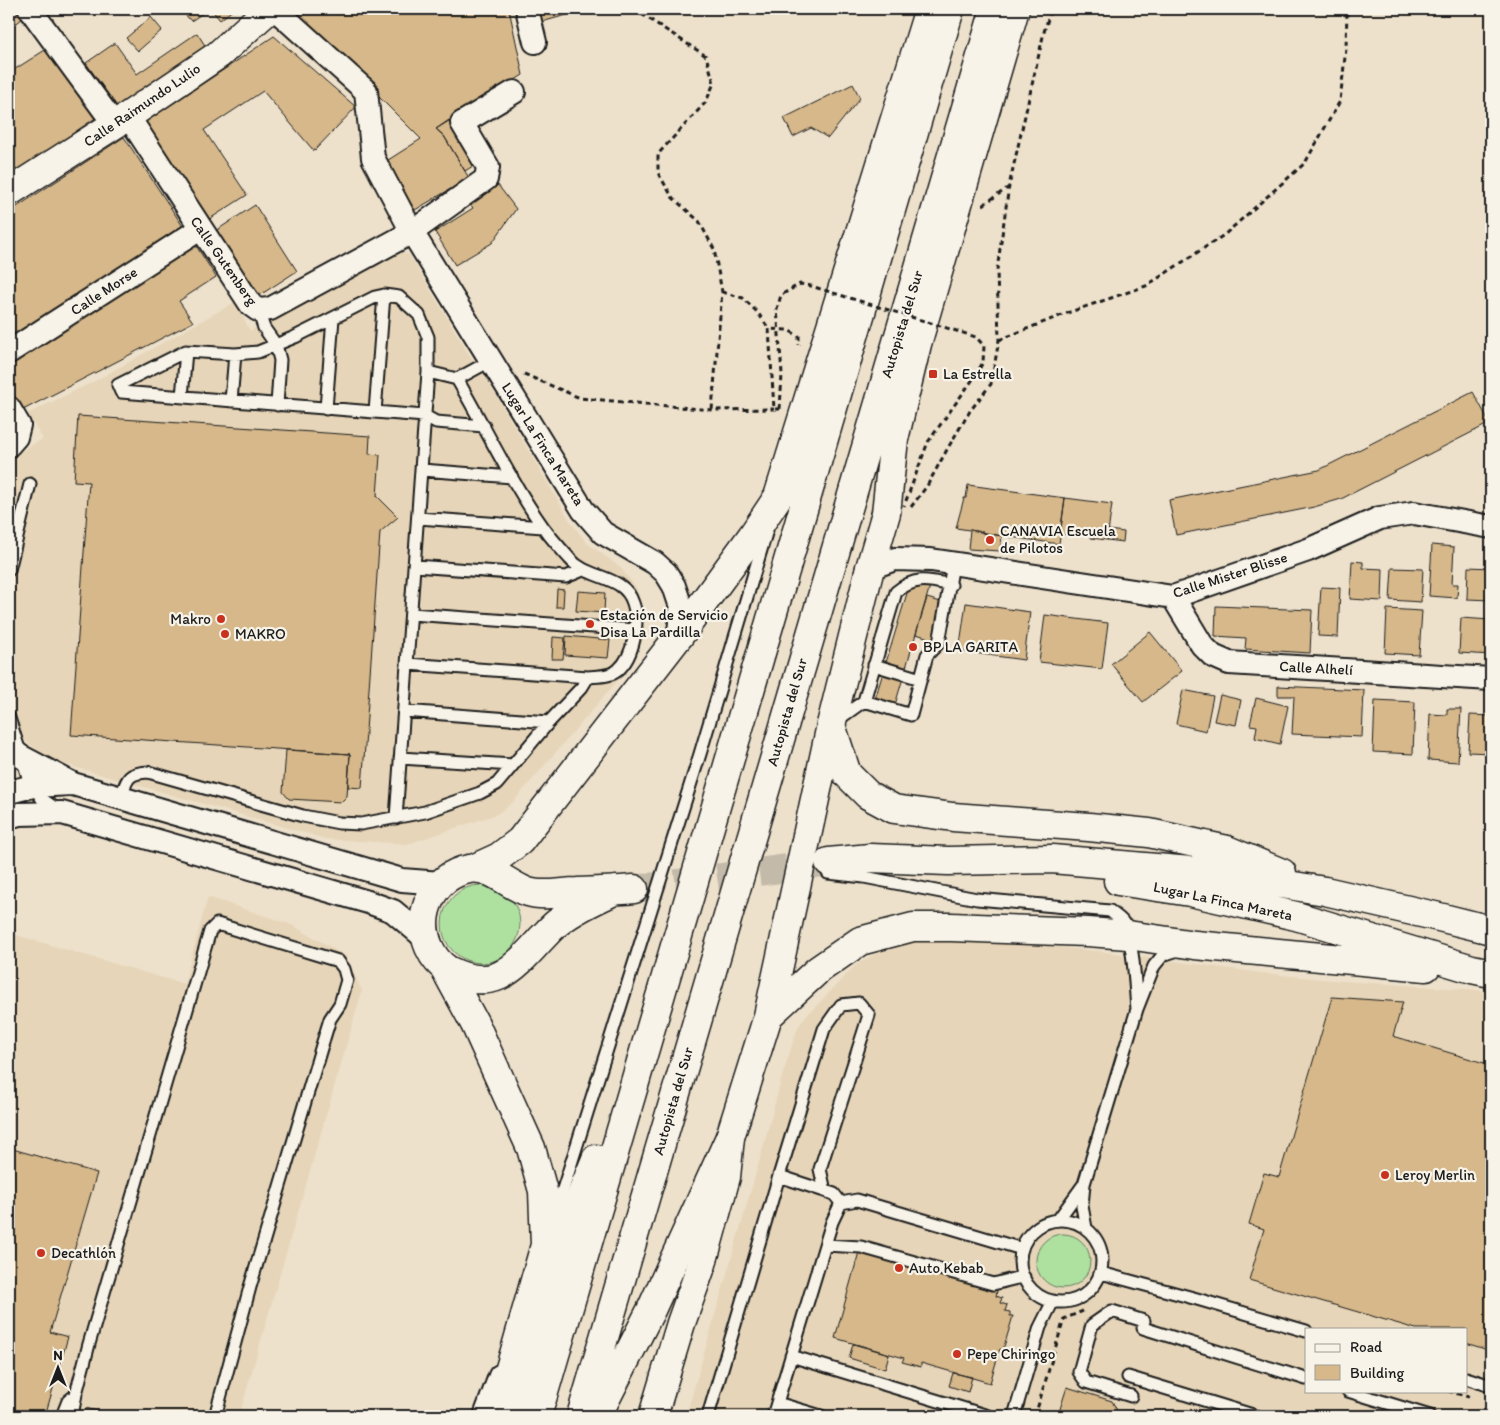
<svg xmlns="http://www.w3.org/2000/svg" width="1500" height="1425" font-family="Itim,sans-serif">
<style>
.built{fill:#e6d5b8;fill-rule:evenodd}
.green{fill:#aee0a0;stroke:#657e5e}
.building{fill:#d6b88a;stroke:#1c1c1c}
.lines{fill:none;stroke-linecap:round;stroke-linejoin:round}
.secondary-tunnel{stroke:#c3baa9;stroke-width:28;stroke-dasharray:28 14;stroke-linecap:butt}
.lane-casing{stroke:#1c1c1c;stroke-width:15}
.street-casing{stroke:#1c1c1c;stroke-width:26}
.secondary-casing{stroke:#1c1c1c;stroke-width:31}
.primary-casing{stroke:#1c1c1c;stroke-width:31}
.highway-casing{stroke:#1c1c1c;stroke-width:31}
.path{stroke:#1c1c1c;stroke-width:3;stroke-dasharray:5 4;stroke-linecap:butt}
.lane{stroke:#f7f3e8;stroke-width:11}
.street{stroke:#f7f3e8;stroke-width:22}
.secondary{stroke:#f7f3e8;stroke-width:28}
.primary{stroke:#f7f3e8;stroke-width:28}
.highway{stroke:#f7f3e8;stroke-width:28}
.path-bridge{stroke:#1c1c1c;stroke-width:3;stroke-dasharray:5 4;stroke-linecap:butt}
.poi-dot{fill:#c8321e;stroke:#f7f3e8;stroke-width:2}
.labels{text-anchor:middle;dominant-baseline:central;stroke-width:4.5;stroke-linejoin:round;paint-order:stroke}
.street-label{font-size:15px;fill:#1c1c1c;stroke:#f7f3e8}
.poi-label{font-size:15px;fill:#1c1c1c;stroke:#f7f3e8;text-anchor:start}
</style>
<rect width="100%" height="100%" fill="#ede1cc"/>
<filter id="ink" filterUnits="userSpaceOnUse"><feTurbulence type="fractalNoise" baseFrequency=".02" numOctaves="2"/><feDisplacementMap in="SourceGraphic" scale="10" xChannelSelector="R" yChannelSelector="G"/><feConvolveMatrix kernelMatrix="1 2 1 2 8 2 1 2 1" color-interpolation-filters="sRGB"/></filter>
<g filter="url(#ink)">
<!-- built -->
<path class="built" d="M398,253l11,1 62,104 19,27 80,136 17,22 33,24 17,22 8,39 -3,14 -10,22 -119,138 -16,12 -89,30 -82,-5 -276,-79 -41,-32v-268l19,-13 15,-8 -16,-25 70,-34 138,-78 15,29z
M208,897l84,28 54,31 16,35 -123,425h-230v-483l175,51z
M937,937l36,1 133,14 155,21 81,8 135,9 14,3v423h-805l74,-257 23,-86 15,-46 8,-11 51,-52 18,-10 38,-12zM1306,1329h160v62h-160z"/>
<!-- green -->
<path class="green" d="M442 924a39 39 0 1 1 78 0a39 39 0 1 1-78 0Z
M1036 1261a27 27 0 1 1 54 0a27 27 0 1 1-54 0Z"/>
<!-- building -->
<path class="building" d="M180,9h29l-18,12z
M211,9h23l-14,11z
M291,9h218l14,66 -87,54 8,7 25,42 -54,32 -30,-48 36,-23z
M535,9h46v2l-43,12z
M15,10l7,9 -8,6 -5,-6v-4z
M151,17l11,13 -24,21 -12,-13z
M197,33l9,14 -88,61 -32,-45 29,-20 22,31z
M274,36l82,71 -42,44 -51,-60 -59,39 43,65 -39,25 -64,-97z
M45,50l52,67 -88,60v-104z
M853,84l7,14 -32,40 -17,-10 -18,9 -9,-19z
M449,120l25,39 -1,7 -8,5 -21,-35 -8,-7z
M124,137l60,91 -175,113v-129z
M498,185l18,24 -24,34 -37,22 -20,-33 38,-24 -4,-6z
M255,205l42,66 -40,26 -43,-65z
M195,244l21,33 -37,24 14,21 -170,88 -14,-23v-23z
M1473,392l17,31 -149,76 -27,8 -138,28 -7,-35 150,-30z
M78,416l292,20 -1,18 11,1 -3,41 21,21 -18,15 -18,256 -14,-1 2,-33 -279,-19 18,-253 -15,-1z
M968,485l97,13 -6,46 -77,-11 1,-1 -27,-4 8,-30h2z
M1065,498l47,6 -5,36 -16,-2v-3l-16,-3v4l-15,-2z
M970,530l32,6 -2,15 -32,-2z
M1108,530l16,2 -1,10 -16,-2z
M1432,545l22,2 -2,37h6l-1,14 -28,-2z
M1352,561l11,1v6l20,1 -1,32 -32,-2z
M1468,567l23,1v32l-24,-1z
M1392,568l31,1 -2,33 -31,-2z
M911,580l19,6 -35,119 -20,-6z
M1321,587l19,1 -2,49 -20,-1z
M557,589l7,1 -1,17h-7z
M578,591l27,2 -1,20 -28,-2z
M927,598l17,5 -11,36 -17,-5z
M966,603l64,9 -6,48 -65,-9z
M1216,606l96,4 -2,43 -65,-4 1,-11 -31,-2z
M1387,609l35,2 -3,44 -34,-2z
M1045,615l63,8 -6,46 -63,-7z
M1461,618l30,2v35l-32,-2z
M1150,632l32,39 -39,31 -32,-38z
M566,636l44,4 -2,18 -43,-3z
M553,637l12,1 -2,21h-11z
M1278,686l86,4 -2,47 -70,-3 2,-38h-16z
M1183,690l30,6 -7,35 -30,-7z
M1220,695l21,5 -5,25 -22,-4z
M1256,698l32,8 -8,38 -25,-6 2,-12 -7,-1z
M1375,700l40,2 -2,52 -40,-2z
M1447,709h14l-3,53 -30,-2 2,-46 17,1z
M1470,715l21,1v37l-23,-1z
M286,750l64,4 -3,42 -6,6 -52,-3 -6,-7z
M1332,997l71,5 -10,34 98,29v286l-25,-8v-14h-50l-167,-49 15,-51 -15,-5 15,-51 15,4z
M9,1148l88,25 -47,159 18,5 -23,79h-8l-28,-8z
M859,1252l138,39 -1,5 6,2 -2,5 7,2 -2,6 5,1v4h3l-10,34 -3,-1 -10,34 -69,-20v4l-19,-5 2,-4 -69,-20z
M853,1344l36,10 -4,15 -36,-11z
M953,1373l19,4 -4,15 -19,-6z
M1067,1387l45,14 8,15h-52v-1l-9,-3z
M86,1408l29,8h-32z"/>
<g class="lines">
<!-- secondary-tunnel -->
<path class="secondary-tunnel" d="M634,889l189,-26"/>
<!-- lane casing -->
<g class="lane-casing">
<path id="lane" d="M258,310l6,18 12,17 4,15 -3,45
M428,372v-35l-9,-22 -20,-18 -15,-2 -9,2 -80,40 -37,15 -23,2 -49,-3 -68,34 3,7 304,24 11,6 48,4
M182,397l4,-46
M231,401l4,-47
M326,409l7,-91
M375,412l9,-117
M422,470l90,7
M418,518l125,9
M415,566l151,11 17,-7
M9,570l21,-86
M411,614l225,16
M407,664l181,13c10,-1 22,0 30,-7 16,-14 22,-48 15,-67 -9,-29 -45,-23 -63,-44 -9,-10 -19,-21 -27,-32 -32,-45 -58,-100 -86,-148l35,-19
M874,665l47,14
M864,701l47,14 16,-60 12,-12 14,-79
M404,711l145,11
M9,718l20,62 13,19 16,11
M836,721l28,-20 32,-109c19,-16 32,-12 55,-7
M400,758l113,7
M121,797c6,-18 6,-24 27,-25l155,44 36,7 22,1 64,-12 55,-19 17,-9 52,-62 33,-35 6,-10
M396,818l32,-446 29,7
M828,873l36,4 113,22 133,12c4,4 12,8 14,13 10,17 11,64 13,85
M779,1176l45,-147 17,-24 18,-2 10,12 -49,154 5,22
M841,1203l16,-3 165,49
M1058,1220l26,-36
M1020 1261a41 41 0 1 1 82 0a41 41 0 1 1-82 0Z
M553,1221l147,-467 67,-224
M1086,1228l-4,-22 2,-22 53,-175 17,-43 9,-11 15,-5
M825,1245l36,2 132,37c11,-2 20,-6 31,-7
M1101,1273l96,26 109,32
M1143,1328l163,51
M791,1356l197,60
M1128,1377l128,39
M1466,1378l25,8
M1348,1391l82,25
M1131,1396l-45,-14 -7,-10 13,-47 20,-14 32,10
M777,1403l44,13
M62,1416l6,-15 5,-4
M72,1416l4,-22 13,-50 121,-413 7,-7 121,37 6,8 3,11 -7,24 -10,15 -8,26 -72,242 -34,126v3
M708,1416l71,-240 55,18 7,9
M773,1416l59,-194 9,-19
M1014,1416l26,-89 13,-26"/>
</g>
<!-- street casing -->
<g class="street-casing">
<path id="street" d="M30,9l85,116
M275,9l91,82 7,67 39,74 171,278 20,23 52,30 11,10 8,13 7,21 -2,29
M527,9l8,33
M128,116l123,189 7,5 12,-1 142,-77 74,-53 2,-12 -26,-44 52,-31
M9,352l191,-123
M9,408l10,17 -3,12 -7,8
M870,568l25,-9 36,1 242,37 135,-47 72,-32 34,-5 77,14
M1173,597l29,48 11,11 16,7 262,16
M9,747l11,9 53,28 329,96 39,3
M9,792l24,-6 39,-2
M9,817l10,-3 43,-1 306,89 25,9 32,27
M485,1416l15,-40"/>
</g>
<!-- secondary casing -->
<g class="secondary-casing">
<path id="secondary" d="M9,192l119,-76 90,-61 51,-46
M831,725l16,49 21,21 26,14 59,8 136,10 60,6 78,17 55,23
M829,862l41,-4 78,3 104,-2 162,14 111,18 114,26 52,13
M475,868l24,-11 21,-16 159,-205
M1118,881l72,11 106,24 176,53 19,4
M616,890c-21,10 -41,19 -59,33 -6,5 -11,11 -16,16 -29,32 -48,54 -93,31 -8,-5 -15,-14 -19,-23 -14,-33 4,-71 40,-78 22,-4 40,17 59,23 16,5 33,0 49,0 19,-1 38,-1 57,-3
M1128,935l67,10 231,22
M444,967l31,57 56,124 12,43 2,54 -44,155"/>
</g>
<!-- primary casing -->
<g class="primary-casing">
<path id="primary" d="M768,1016l50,-46 42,-29 53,-14h38l137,5 40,3
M653,1416l28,-93 21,-59 24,-87 4,-40 38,-121 63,-291 39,-157"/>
</g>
<!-- highway casing -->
<g class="highway-casing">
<path id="highway" d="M870,568l16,-55 8,-74 23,-95 98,-335
M679,636l73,-100 26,-39 151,-488
M508,1416l28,-83 33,-108 27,-66
M537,1416l413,-1407
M581,1416l414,-1407
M597,1416l54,-106 79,-173"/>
</g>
<!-- path -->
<path class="path" d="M634,9l72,47 8,27 -8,19 -48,52v19l15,25 26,23 15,28 8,43 -10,118
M983,205l26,-18
M722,292l21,6 15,15 11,16
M999,340l68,-27 79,-27 78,-51 81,-72 35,-62 6,-53 1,-39
M524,374l56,24 132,12 62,-1
M780,409h-6l-5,-80 19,1 11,6v9
M911,507l16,-21 22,-40 21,-35 21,-27 8,-44 -2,-70 12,-84 35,-154 7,-23
M1448,1391l21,6
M1035,1416l29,-97 19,-8"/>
<!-- lane -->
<use href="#lane" class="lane"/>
<!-- street -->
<use href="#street" class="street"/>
<!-- secondary -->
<use href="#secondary" class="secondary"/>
<!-- primary -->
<use href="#primary" class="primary"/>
<!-- highway -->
<use href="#highway" class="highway"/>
<!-- path-bridge -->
<path class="path-bridge" d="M780,409l2,-35 -5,-65 4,-14 19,-11 11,2 165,51 8,9 -1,16 -7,13 -48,67 -24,64"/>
</g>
</g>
<!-- markers -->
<g class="poi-dot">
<rect x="928" y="369" width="10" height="10" rx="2.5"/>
<circle cx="990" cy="540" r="5"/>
<circle cx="221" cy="619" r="5"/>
<circle cx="590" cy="624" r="5"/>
<circle cx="225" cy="634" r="5"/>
<circle cx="913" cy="647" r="5"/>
<circle cx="1385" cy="1175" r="5"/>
<circle cx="41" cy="1253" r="5"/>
<circle cx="899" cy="1268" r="5"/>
<circle cx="957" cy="1354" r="5"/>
</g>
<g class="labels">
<!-- street labels -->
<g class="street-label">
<text transform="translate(142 105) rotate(-34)">Calle Raimundo Lulio</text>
<text transform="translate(224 261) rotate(55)">Calle Gutenberg</text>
<text transform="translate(104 291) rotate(-33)">Calle Morse</text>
<text transform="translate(902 324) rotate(-73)">Autopista del Sur</text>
<text transform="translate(543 444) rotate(58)">Lugar La Finca Mareta</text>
<text transform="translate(1230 575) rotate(-18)">Calle Mister Blisse</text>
<text transform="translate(1316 668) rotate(3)">Calle Alhelí</text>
<text transform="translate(787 712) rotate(-74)">Autopista del Sur</text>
<text transform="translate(1223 901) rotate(12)">Lugar La Finca Mareta</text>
<text transform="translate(673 1101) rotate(-74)">Autopista del Sur</text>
</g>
<!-- poi labels -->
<g class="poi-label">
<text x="943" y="374">La Estrella</text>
<text x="1000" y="531">CANAVIA Escuela<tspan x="1000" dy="17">de Pilotos</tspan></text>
<text x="600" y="615">Estación de Servicio<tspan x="600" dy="17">Disa La Pardilla</tspan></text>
<text x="211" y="619" text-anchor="end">Makro</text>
<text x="235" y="634">MAKRO</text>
<text x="923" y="647">BP LA GARITA</text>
<text x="1395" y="1175">Leroy Merlin</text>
<text x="51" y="1253">Decathlón</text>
<text x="909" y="1268">Auto Kebab</text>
<text x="967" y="1354">Pepe Chiringo</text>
</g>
</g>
<!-- margin -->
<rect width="1500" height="1425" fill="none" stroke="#f7f3e8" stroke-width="30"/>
<rect x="15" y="15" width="1470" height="1395" fill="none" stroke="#1c1c1c" stroke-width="2" filter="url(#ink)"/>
<!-- legend -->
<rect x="1305" y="1328" width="162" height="65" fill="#f7f3e8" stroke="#9f9d96"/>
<rect x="1315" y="1344" width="25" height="8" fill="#f7f3e8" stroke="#9f9d96"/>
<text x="1350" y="1352" font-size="15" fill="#1c1c1c">Road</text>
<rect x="1315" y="1365" width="25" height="15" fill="#d6b88a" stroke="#9f9d96"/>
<text x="1350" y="1378" font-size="15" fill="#1c1c1c">Building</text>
<!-- north arrow -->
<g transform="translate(58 1368)" stroke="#f7f3e8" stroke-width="4" paint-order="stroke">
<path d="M0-4L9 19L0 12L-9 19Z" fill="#1c1c1c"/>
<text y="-8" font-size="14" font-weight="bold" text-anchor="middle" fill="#1c1c1c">N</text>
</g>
</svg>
